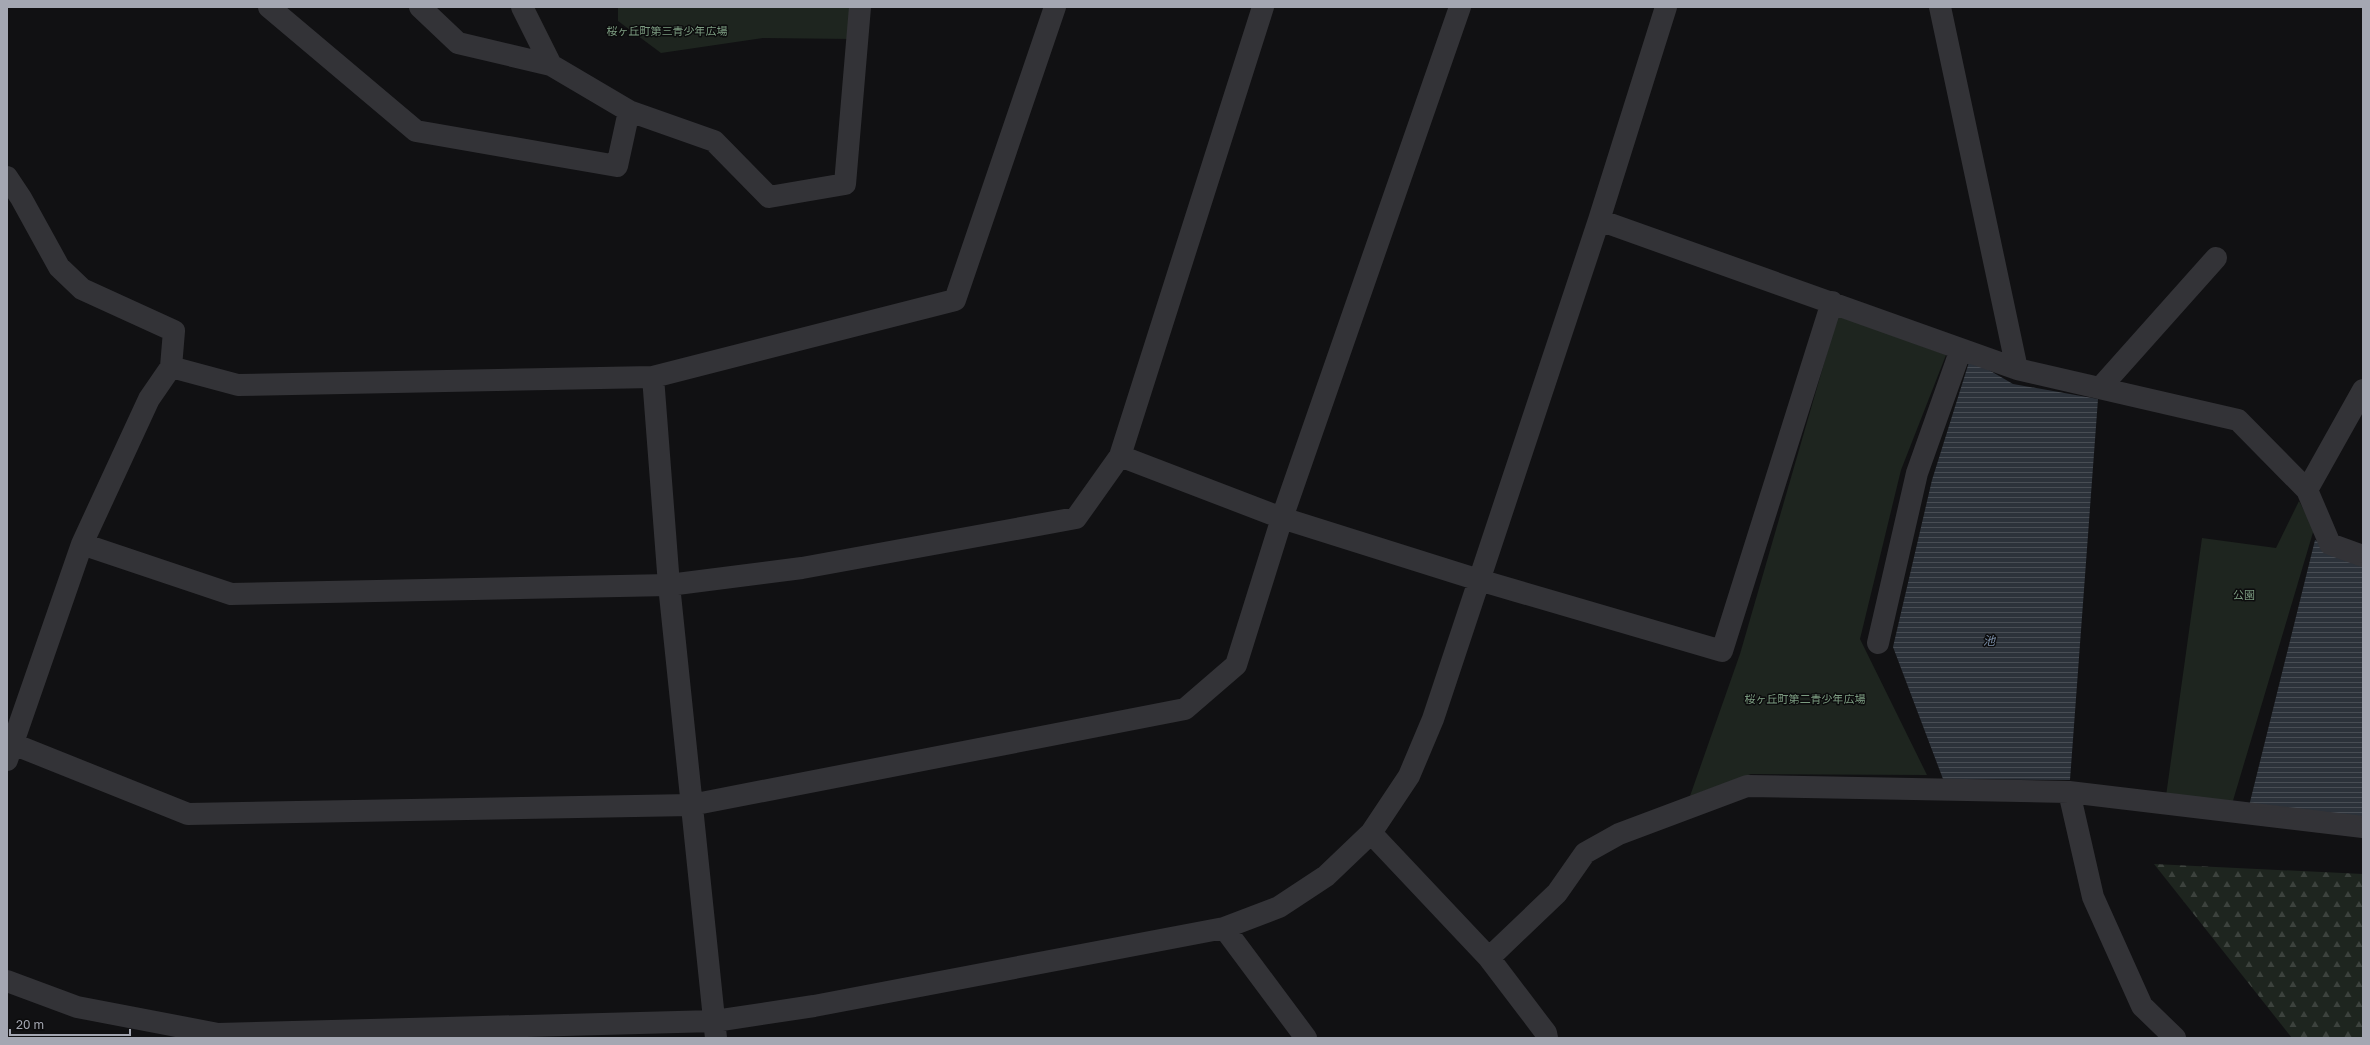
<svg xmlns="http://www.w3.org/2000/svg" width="2370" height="1045" font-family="'Golos Text','Noto Sans JP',sans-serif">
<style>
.forest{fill:url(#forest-firs)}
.park{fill:#1e251f}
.water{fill:url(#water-rules)}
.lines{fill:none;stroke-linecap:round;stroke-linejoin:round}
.minor{stroke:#333337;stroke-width:22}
.labels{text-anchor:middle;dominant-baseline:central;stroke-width:3;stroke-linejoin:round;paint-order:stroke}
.park-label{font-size:11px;fill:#7c9c81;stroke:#0c0c0d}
.water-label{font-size:12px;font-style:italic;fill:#7d91ab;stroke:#0c0c0d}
</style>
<defs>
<pattern id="forest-firs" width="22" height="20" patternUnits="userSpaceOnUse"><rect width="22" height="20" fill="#1e251f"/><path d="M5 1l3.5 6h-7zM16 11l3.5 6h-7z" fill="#3c423d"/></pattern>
<pattern id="water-rules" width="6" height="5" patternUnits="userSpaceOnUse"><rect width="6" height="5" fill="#2c323a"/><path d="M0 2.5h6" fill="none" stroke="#484d54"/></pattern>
</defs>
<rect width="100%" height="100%" fill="#111113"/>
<!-- forest -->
<path class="forest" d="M2154,864l209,10v164h-71z"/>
<!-- park -->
<path class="park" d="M618,7h236l-1,32 -90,-1 -102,15 -43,-32z
M1838,315l108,40 -45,115 -41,169 67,136 -176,-1 -61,22 50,-142z
M2299,501l15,28 -82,275 -66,-8 36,-258 74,10z"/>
<!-- water -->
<path class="water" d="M1970,359l43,25 85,15 -28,381 -127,-1 -50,-132 39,-167z
M2315,540l48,20v258l-114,-12z"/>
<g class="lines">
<!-- minor -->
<path class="minor" d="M269,7l147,124 201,35 12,-55
M420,7l38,36 93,22
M522,7l29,58 78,46 85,30 55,56 76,-13 15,-177
M1940,7l77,362
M7,177l14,21 38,69 23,22 92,42 -3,36
M1599,220l418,149 221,51 69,70 23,54 33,12
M653,377l16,208 47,453
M2100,388l116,-130
M1120,456l162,62 197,62 243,71 110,-349
M2307,490l56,-100
M82,544l149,50 438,-9 133,-17 274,-50 44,-62 143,-449
M1878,643l39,-170 44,-124
M13,744l175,70 503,-9 494,-96 51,-44 46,-147 178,-511
M7,760l75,-216 67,-145 22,-32 67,18 415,-8 302,-77 100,-293
M2069,792l24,105 49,109 33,32
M1371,833l118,125 68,-65 28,-40 34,-19 128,-48 322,6 294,35
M1224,928l82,110
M1489,958l57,75 1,5
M7,981l70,26 141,27 497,-13 99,-15 410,-78 55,-21 47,-31 45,-43 38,-57 24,-57 166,-499 67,-213"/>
</g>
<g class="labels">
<!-- park labels -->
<g class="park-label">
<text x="667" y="30">桜ヶ丘町第三青少年広場</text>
<text x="2244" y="594">公園</text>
<text x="1805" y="698">桜ヶ丘町第二青少年広場</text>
</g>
<!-- water labels -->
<g class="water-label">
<text x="1989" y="640">池</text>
</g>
</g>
<!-- border -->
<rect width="2370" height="1045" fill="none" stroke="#a4a7b2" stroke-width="16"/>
<!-- scale -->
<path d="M10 1029v6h120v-6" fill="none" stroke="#a4a7b2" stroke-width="2"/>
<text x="16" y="1029" font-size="12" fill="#a4a7b2" stroke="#0c0c0d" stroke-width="3" paint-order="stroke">20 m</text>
</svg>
